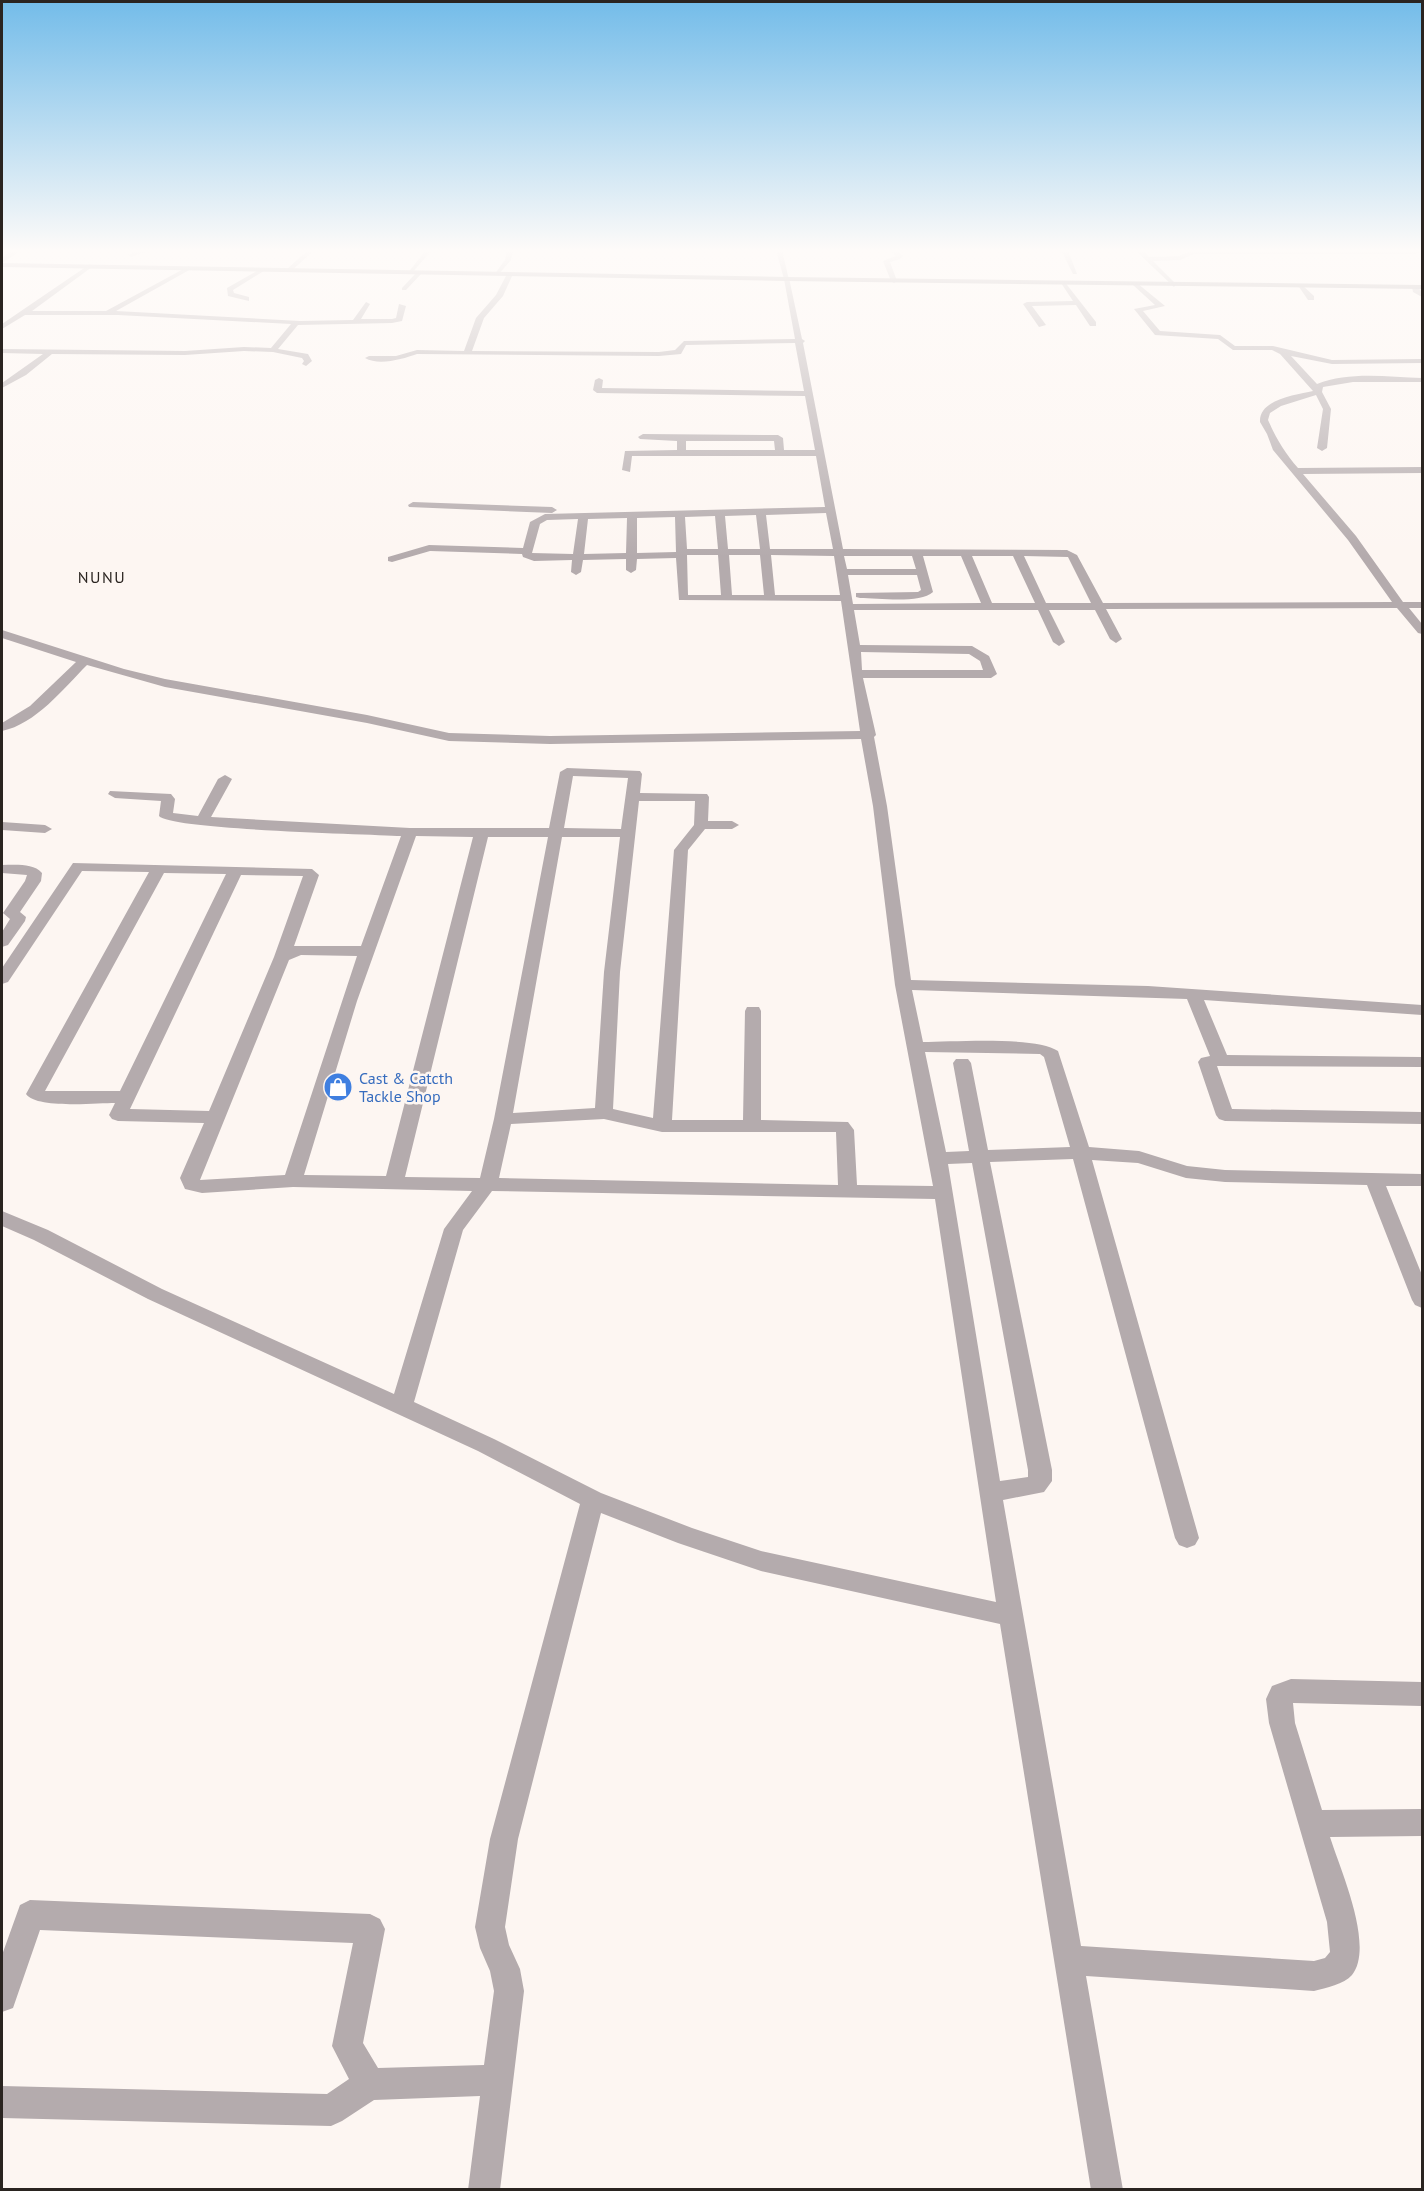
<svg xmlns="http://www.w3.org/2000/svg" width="1424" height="2191" font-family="'PT Sans',sans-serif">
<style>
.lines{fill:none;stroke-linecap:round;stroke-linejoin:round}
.minor{fill:#b4abad;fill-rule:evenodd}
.tertiary{fill:#b4abad;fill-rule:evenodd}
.secondary{fill:#928689;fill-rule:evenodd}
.labels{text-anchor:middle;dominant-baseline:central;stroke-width:5;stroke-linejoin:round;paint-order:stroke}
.far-quarter-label{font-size:16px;letter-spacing:1.5px;fill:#2a2420;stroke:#fdf6f2}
.shop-label{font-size:16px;fill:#366cbe;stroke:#fdf6f2;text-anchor:start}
</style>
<rect width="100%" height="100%" fill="#fdf6f2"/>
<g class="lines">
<!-- minor -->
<path class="minor" d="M9,250h6l2,3 -15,10v-5l8,-6z
M139,250l9,1 -17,6 -3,-2z
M308,250h7l-24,21h-4v-2z
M426,250h6l-21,24h-4z
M507,250h6l-2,10 -13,15h-4l11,-15z
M890,250h7l6,6 -3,3 -10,3 7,19 -3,2 -3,-2 -8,-20 13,-5z
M1061,250h6l2,3 8,21h-4z
M1135,250h7l7,7 30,-1 14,-6h223l3,2 -3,2h-222l-14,6 -27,1 23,23 -2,3z
M90,264l2,3 -60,44h74l83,-45 2,3 -75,42 184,10 53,-1 13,-18 4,2 -9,15h31l4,-1 3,-14 7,2 -4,15 -10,2 -94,2 -20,24 30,5 4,7 -6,5 -4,-2 2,-3 -2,-3 -29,-6 -29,-1 -59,4 -133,-1 -26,21 -24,13v-5l41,-29 -41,-1v-4l183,2 59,-4 27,1 20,-24 -173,-9h-93l-23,14v-5z
M262,268l5,1 -34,21 1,3 15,4v4l-21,-5 -1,-8z
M417,272l5,1 -16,17h-4v-2z
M510,272l3,2 -10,22 -19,22 -12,33 187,1 16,-2 9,-9 111,-2 -11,-60 5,-1 13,61 3,2 -2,2 40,206 224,1 10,5 26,48 289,-1 -44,-62 -75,-90 -6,-16 -7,-12c-1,-23 36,-27 53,-31l-33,-37 -8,-4h-39l-15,-11 -63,-4 -21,-26 21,-4 -22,-20v-2h4l28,23 -22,5 17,20 60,4 15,11h38l59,14 90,-1v4l-90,1 -41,-8 26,28c32,-13 71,-7 105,-6v4h-69l-30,5 -1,5 9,17 -4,39 -5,3 -5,-3 6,-39 -7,-14 -35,11 -11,7 -2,7c8,18 17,33 30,48l124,-1v6l-119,1 53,62 47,66h19v6h-13l13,16v10l-4,-1 -21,-25 -291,1 16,30 -6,4 -6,-4 -15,-29h-46l16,32 -6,4 -6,-4 -15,-32h-184l6,35 112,1 17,10 8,18 -6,4h-128l13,57 -2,2 13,69 24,174 237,6 274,19v10l-218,-15 23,55 195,2v10l-205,-1 15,43 190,3v12l-197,-3 -6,-2 -3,-4 -18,-53 3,-4 9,-2 -23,-57 -275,-9 11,52c30,0 113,-6 135,9l31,96 50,4 48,15 38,4 197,4v12h-36l36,89v33l-7,-3 -3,-5 -45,-115 -142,-3 -39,-4 -48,-15 -46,-3 107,378 -4,7 -8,3 -8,-3 -4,-7 -102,-379 -83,3 62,308v11l-8,11 -41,8 78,446 233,15 11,-3 5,-6 -3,-30 -58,-199 -3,-24 6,-13 19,-7 131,3v24l-129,-3 2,20 27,87 100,-1v27l-92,1c10,32 45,109 22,138 -8,9 -26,13 -38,16l-228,-15 37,214h-32l-91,-566 -239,-53 -83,-28 -77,-30 -83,326 -13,88 4,18 11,24 4,22 -24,199h-32l12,-94 -106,4 -32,21 -11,5 -329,-8v-32l325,8 22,-15 -17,-33 21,-103 -313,-13 -27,78 -11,4v-57l18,-50 10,-5 340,14 10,5 5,10 -22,114 15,25 106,-3 10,-74 -4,-20 -10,-23 -5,-21 15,-88 90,-335 -102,-53 -330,-152 -114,-59 -32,-14v-15l46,19 114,59 232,105 50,-165 28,-38 -179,-4 -91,6 -17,-4 -5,-11 24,-55 -86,-2 -6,-2 -3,-4 6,-12c-18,0 -79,6 -89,-9l123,-222 -67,-1 -74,111 -6,2v-16l71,-105 239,6 7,6 -25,71h67l40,-110c-32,-2 -229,-6 -242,-20l2,-15 -46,-3 -7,-4 2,-3 61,3 4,5 -2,14 25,3 20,-37 7,-4 7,4 -21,38 199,11h139l11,-56 7,-4 73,3 2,3 -2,19 67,1 2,3 -1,24h24l7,4 -7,4h-27l-17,21 -16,270h71l2,-109 2,-4h12l2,4v109l87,2 6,8 3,55 76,1 -38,-201 -22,-179 -12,-67 -311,5 -101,-3 -82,-18 -202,-36 -78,-22c-24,24 -51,59 -85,66v-8l28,-17 46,-44 -74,-24v-8l122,39 41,10 202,36 82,18 101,3 310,-5 -19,-130 -162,-1 -3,-42 -39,1 -1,11 -5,3 -5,-3v-11l-43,1 -2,12 -5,3 -5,-3 1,-12 -38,1 -11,-4 -1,-3 -92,-3 -38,11 -4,-1v-4l41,-12 94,3 7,-26 15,-8 280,-7 -9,-51h-184l-2,16 -8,-2 3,-19 52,-1v-9l-37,-2 -2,-2 5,-3 135,1 5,3 1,12h31l-10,-54 -208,-3 -4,-3 2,-10 4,-2 4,2 -1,8 202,3 -9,-48 -109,2 -5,9 -22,2 -242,-2c-14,5 -38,12 -52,4l4,-2h27l21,-6 47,1 12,-33 20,-23 11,-21zM686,441h88l1,9h-89zM826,513l7,36h-63l-4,-34zM756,515l4,34h-32l-3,-33zM715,516l3,33h-31l-2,-32zM675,517l1,35 -39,1v-35zM627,518l-1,35 -42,1 4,-35zM578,519l-5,35 -41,-1 8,-29 7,-4zM687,555h31l3,40h-33zM729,555h31l4,40h-32zM771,555l63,1 6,39h-65zM844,556h68l4,13h-69zM923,556h38l20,47 -128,1 -5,-29h69l4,15 -3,2 -62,1v4l4,1c18,0 60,6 73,-6zM972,556h41l22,47h-43zM1024,556l44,1 23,46h-45zM861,652l108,2 11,7 3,9h-121zM573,776l55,2 -7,51 -57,-1zM639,801h56l-1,24 -20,25 -21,268 -40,-9 7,-137zM416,836l57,1 -87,339 -82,-1 53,-174zM488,837h60l-54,282 -14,59 -75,-1zM562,837h58l-16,135 -9,136 -82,5zM164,873l62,1 -106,217h-75zM241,875l62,1 -29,81 -65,154 -79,-2zM301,955l56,1 -72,219 -85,5 89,-220zM925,1052l115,2 4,3 26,90 -82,3 -17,-87 -3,-4h-12l-3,4 16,88 -23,1zM604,1119l58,13h174l2,53 -339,-7 12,-54zM972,1163l56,307v7l-28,4 -52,-317zM492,1191l443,8 61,403 -235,-51 -69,-23 -91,-35 -107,-54 -80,-37 49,-172z
M1064,281l32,41v4h-6l-14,-21 -44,1 14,19 -7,2 -16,-23 4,-2 46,-1 -12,-18z
M1297,284h4l13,12v4h-6z
M1416,285l6,7v5l-9,-5 -1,-5z
M413,502l139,5 5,3 -5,3 -143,-6 -1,-2z
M2,822l43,3 7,4 -7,4 -43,-3z
M2,865c14,0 31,-2 40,8l-1,8 -21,31 6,5 -1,4 -17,24 -6,2v-15l8,-13 -7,-6 22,-32 2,-6 -25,-2z"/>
<!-- tertiary -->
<path class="tertiary" d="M776,250h6l7,30 -5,-1z"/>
<!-- secondary -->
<path class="secondary" d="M2,263l785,14 635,8v4l-635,-8 -785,-14z"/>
</g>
<!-- sky -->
<linearGradient id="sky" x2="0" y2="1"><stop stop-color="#73bce9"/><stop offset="0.45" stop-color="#fefbf9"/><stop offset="1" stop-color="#fefbf9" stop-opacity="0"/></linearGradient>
<rect width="1424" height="557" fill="url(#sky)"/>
<!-- icons -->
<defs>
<g id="shop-disc" transform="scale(1.5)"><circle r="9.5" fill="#3f7fe0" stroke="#fdf6f2"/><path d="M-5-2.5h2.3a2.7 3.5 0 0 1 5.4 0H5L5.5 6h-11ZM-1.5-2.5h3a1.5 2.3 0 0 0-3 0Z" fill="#fff"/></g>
</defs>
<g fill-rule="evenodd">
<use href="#shop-disc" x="338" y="1087"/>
</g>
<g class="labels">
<!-- far-quarter labels -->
<g class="far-quarter-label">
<text x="102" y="577">NUNU</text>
</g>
<!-- shop labels -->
<g class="shop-label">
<text x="359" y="1078">Cast &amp; Catcth<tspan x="359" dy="18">Tackle Shop</tspan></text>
</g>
</g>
<!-- border -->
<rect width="1424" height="2191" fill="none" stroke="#2a2420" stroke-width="6"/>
</svg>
